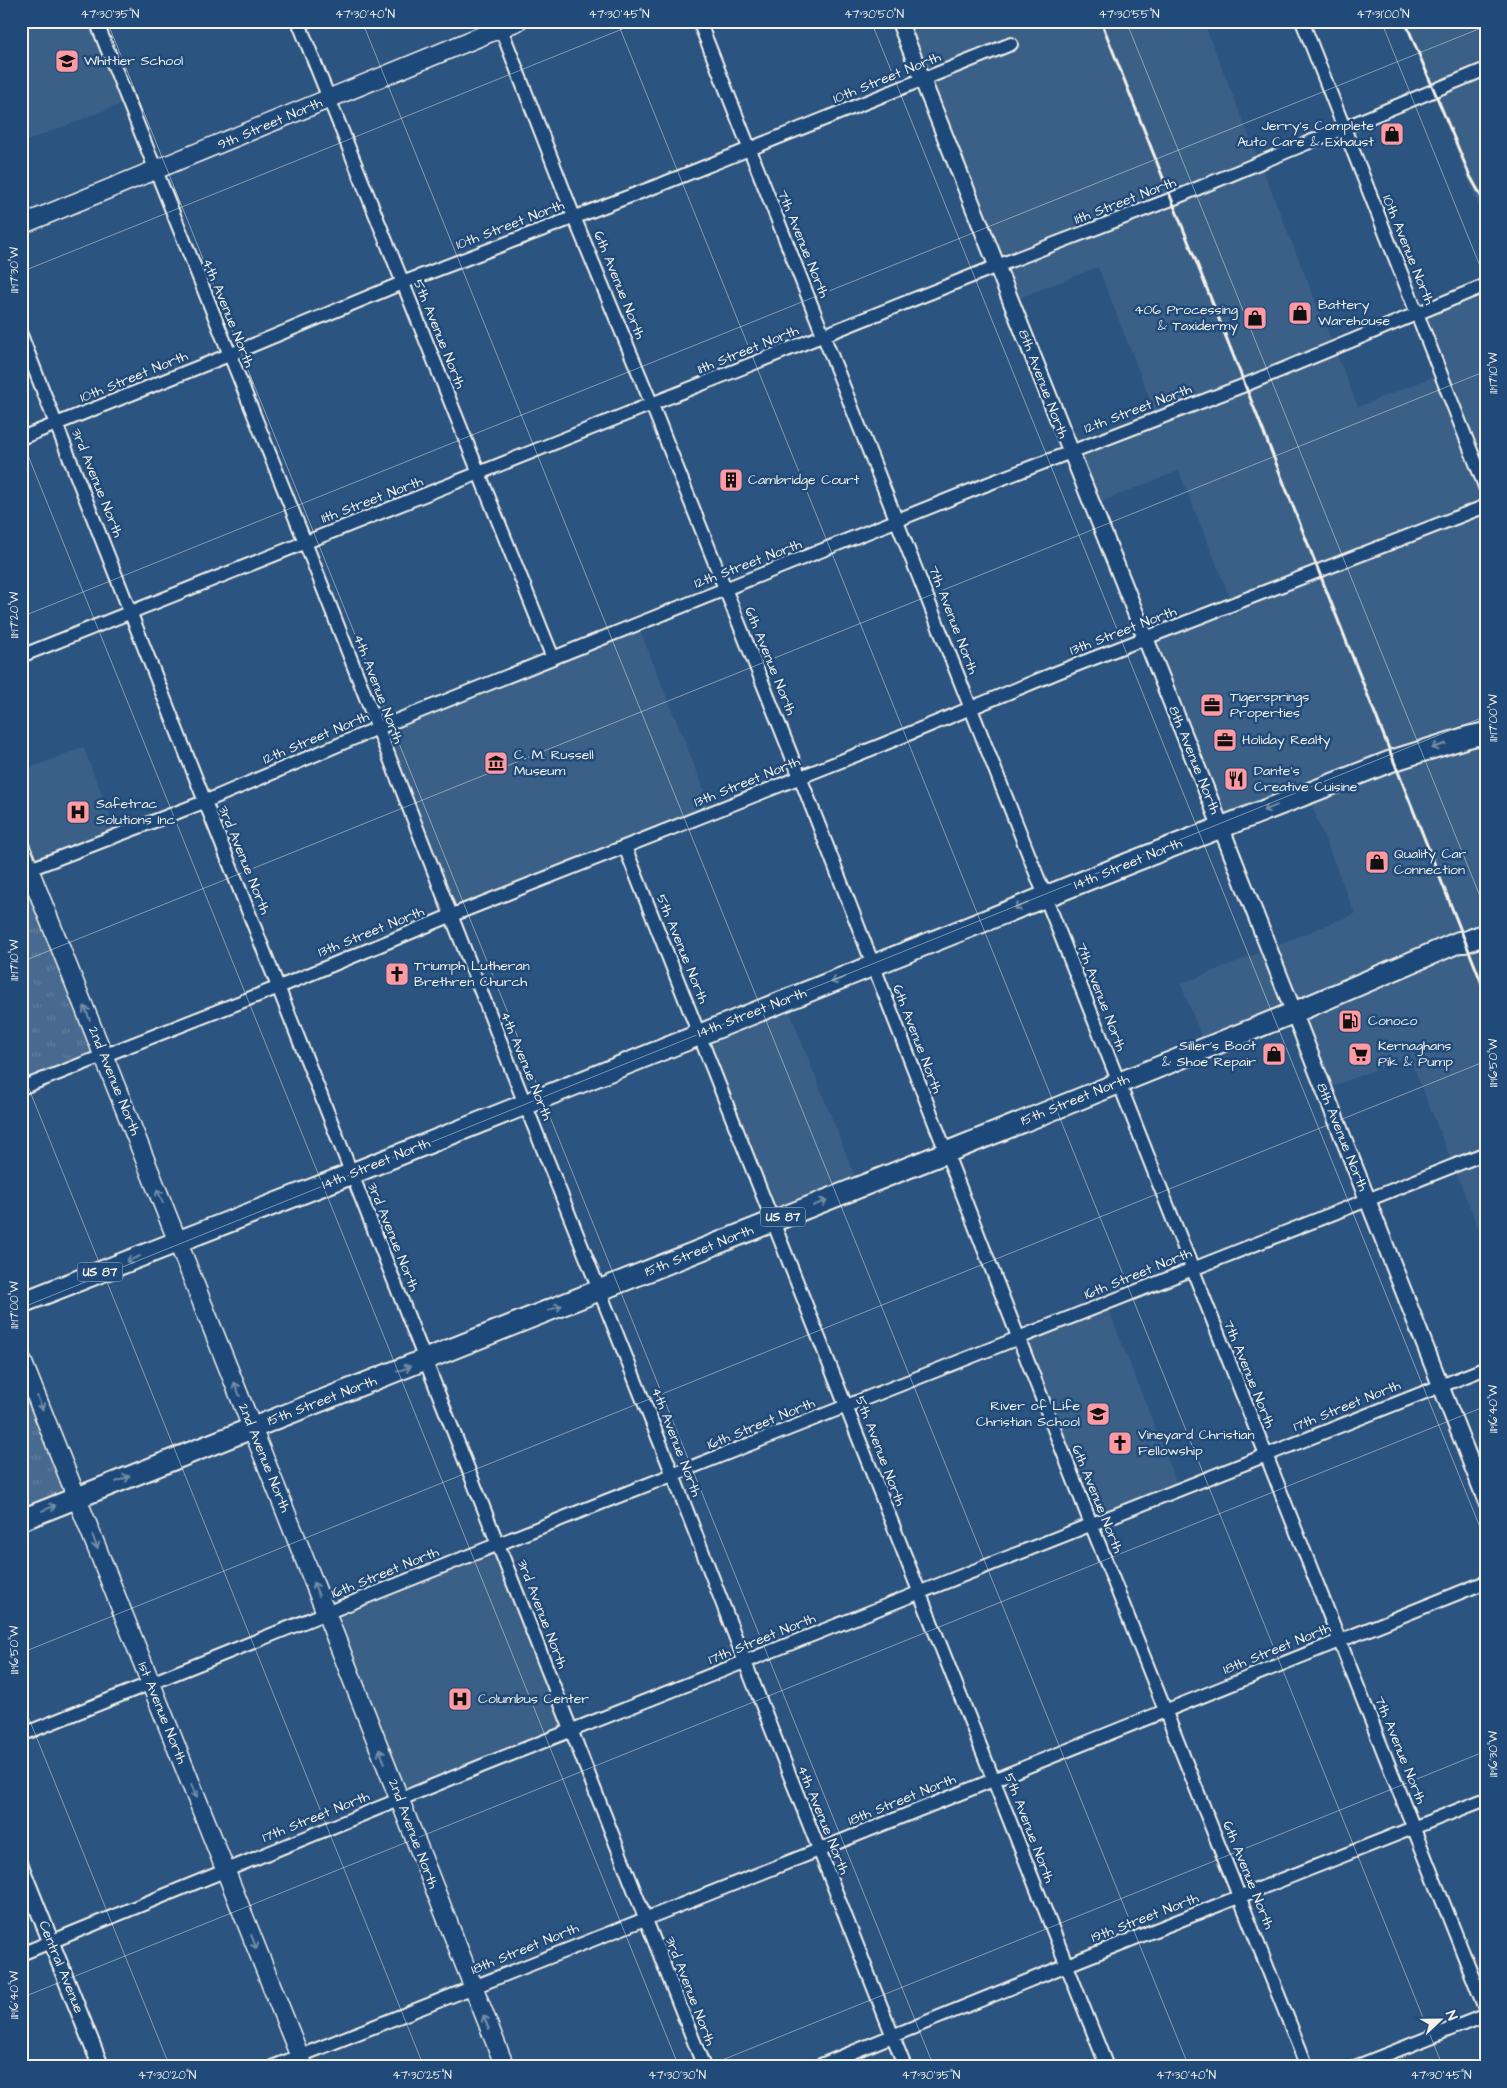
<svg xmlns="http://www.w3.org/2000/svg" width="1507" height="2088" font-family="'Architects Daughter',sans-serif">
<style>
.built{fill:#3b6088}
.grass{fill:url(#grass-tufts);stroke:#9eaebc}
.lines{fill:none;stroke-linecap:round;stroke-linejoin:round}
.minor-casing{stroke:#f4f1e8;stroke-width:16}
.tertiary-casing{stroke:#f4f1e8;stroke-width:19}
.secondary-casing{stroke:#f4f1e8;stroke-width:21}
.primary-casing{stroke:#f4f1e8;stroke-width:24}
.minor{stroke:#1f4a7a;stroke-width:12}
.tertiary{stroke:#1f4a7a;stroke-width:15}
.secondary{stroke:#1f4a7a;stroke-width:18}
.primary{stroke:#1f4a7a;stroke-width:20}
.rail{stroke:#f4f1e8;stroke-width:3}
.oneway{stroke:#748da6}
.ticks{fill:none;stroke:#f4f1e8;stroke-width:1;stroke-opacity:0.45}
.labels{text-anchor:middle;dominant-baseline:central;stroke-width:5;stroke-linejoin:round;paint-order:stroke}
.shield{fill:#1f4a7a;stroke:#b4bfc7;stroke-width:1}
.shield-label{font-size:12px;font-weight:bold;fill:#f4f1e8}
.poi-label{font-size:14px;fill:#f4f1e8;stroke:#1f4a7a;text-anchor:start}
.street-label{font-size:14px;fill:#f4f1e8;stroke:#1f4a7a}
.neatline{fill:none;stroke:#f4f1e8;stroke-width:2}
.ticks-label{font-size:12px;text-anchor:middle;fill:#f4f1e8}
</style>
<defs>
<pattern id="grass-tufts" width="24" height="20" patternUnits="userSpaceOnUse" patternTransform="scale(1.25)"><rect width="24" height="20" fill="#496b90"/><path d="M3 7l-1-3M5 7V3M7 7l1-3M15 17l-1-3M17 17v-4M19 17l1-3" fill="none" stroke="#6481a0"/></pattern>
</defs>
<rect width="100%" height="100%" fill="#2c5481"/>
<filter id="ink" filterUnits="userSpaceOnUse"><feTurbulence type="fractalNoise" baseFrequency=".02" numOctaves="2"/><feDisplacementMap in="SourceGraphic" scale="10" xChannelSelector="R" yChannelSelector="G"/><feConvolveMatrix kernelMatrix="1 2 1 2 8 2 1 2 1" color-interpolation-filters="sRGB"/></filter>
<g filter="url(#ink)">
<!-- built -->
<path class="built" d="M21,21h75l32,80 -107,42z
M899,21h304l155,386 82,-33 -23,-60 69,-29v962l-77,-191 -85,34 -31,-77 -87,35 -25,-64 174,-70 -48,-120 -86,33 -75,-189 87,-33 -54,-134 -87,34 -22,-53 87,-35 -59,-150 -87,34z
M1405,21h81v204l-53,-134z
M637,623l76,189 -263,104 -72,-188z
M83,747l35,88 -89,34 -8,-20v-77z
M785,1000l74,187 -86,34 -74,-187z
M1106,1303l73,186 -88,35 -73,-186z
M499,1545l73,186 -172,68 -74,-186z"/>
<!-- grass -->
<path class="grass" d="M21,872l83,184 -83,32z
M21,1358l56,139 -56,22z"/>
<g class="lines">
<!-- minor casing -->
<g class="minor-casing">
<path id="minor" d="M96,21l209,521 220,562 148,371 72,187 160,405
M298,21l255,637
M498,21l76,196 78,188 148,372 291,747 216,543
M699,21l787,1990
M1302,21l184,468
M21,335l683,1732
M21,438l208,-83 173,-72 260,-99 349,-140
M21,656l976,-390 175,-67 314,-130
M625,847l482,1220
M22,872l182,-70 174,-74 607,-243 260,-100 241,-100
M21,1088l258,-101 171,-71 434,-172 174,-72 428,-166
M21,1735l565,-226 900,-356
M21,1954l463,-189 1002,-397
M272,2067l547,-217 667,-268
M816,2067l251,-102 419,-166
M1355,2067l131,-52"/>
</g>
<!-- tertiary casing -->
<g class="tertiary-casing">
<path id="tertiary" d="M899,21l322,806 265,674
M21,1867l80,200"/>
</g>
<!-- secondary casing -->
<g class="secondary-casing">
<path id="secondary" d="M21,225l497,-204
M21,849l305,764 179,454
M21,1358l283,709"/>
</g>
<!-- primary casing -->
<g class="primary-casing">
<path id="primary" d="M21,1303l330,-129 781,-312 262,-102 74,-23 18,-4
M21,1520l924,-367 348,-140 166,-71h6l21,-8"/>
</g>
<!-- minor -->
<use href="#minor" class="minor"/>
<!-- tertiary -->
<use href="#tertiary" class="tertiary"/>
<!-- secondary -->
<use href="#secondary" class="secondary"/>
<!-- primary -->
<use href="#primary" class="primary"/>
<!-- rail -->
<path class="rail" d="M1101,21l385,973
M1405,21l65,155 16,29"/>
</g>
<!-- one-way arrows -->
<defs><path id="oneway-shaft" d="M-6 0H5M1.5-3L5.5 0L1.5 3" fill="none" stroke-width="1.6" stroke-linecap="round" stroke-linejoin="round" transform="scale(1.25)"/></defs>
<g class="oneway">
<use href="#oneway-shaft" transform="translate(1439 746) rotate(163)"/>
<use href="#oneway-shaft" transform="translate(1270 808) rotate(159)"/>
<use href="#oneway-shaft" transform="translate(1021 906) rotate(158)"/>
<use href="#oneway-shaft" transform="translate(838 980) rotate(159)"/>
<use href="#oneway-shaft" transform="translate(87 1013) rotate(-112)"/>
<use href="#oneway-shaft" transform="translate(160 1196) rotate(-112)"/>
<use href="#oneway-shaft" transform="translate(820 1203) rotate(-22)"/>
<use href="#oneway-shaft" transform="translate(133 1259) rotate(158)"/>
<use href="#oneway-shaft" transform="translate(555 1308) rotate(-22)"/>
<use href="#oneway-shaft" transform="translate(404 1369) rotate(-21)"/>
<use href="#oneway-shaft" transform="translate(237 1389) rotate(-112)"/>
<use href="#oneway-shaft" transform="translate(40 1403) rotate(68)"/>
<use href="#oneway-shaft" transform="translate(123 1479) rotate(-22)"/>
<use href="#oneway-shaft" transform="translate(49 1508) rotate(-22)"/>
<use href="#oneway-shaft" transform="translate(95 1542) rotate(69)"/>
<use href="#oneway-shaft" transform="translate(316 1589) rotate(-112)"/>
<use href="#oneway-shaft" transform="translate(382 1756) rotate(-112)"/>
<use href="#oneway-shaft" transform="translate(194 1791) rotate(68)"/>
<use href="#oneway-shaft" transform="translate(254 1942) rotate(68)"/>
<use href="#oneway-shaft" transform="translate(486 2022) rotate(-112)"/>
</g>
</g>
<!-- ticks -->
<path class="ticks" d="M107,21l827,2046M362,21l827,2046M617,21l826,2046M871,21l615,1521M1126,21l360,890M1381,21l105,260M21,272l621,-251M21,438l658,1629M21,617l1465,-591M21,962l1465,-591M21,1069l403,998M21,1308l1465,-592M21,1653l1465,-592M21,1699l149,368M21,1998l1465,-592M705,2067l781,-316"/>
<!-- icons -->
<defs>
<g id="school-square" transform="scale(1.25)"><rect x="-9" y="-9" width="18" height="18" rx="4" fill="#ff9aa2" stroke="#1f4a7a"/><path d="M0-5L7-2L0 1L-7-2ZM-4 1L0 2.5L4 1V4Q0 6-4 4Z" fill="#111"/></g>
<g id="shop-square" transform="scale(1.25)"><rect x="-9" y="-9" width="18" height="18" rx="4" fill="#ff9aa2" stroke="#1f4a7a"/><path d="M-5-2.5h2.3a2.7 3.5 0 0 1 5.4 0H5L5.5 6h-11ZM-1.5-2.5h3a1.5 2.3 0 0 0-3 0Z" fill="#111"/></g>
<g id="building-square" transform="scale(1.25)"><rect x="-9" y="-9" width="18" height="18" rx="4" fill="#ff9aa2" stroke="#1f4a7a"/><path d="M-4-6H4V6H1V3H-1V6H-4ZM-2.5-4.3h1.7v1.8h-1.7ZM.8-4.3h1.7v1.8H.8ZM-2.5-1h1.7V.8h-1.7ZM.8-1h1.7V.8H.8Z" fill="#111"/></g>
<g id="office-square" transform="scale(1.25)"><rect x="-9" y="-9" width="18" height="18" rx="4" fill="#ff9aa2" stroke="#1f4a7a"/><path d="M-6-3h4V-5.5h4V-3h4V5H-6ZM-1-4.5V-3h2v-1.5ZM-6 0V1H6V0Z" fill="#111"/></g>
<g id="museum-square" transform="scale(1.25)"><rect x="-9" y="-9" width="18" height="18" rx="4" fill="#ff9aa2" stroke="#1f4a7a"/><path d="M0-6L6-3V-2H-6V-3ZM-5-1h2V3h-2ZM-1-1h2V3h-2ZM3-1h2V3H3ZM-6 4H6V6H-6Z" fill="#111"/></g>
<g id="restaurant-square" transform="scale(1.25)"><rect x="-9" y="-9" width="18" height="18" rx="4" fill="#ff9aa2" stroke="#1f4a7a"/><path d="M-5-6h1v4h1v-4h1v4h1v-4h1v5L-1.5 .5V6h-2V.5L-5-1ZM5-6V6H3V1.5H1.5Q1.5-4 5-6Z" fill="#111"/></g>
<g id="hospital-square" transform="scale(1.25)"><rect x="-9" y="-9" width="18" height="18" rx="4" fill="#ff9aa2" stroke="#1f4a7a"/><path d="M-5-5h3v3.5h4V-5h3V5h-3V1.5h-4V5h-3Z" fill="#111"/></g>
<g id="church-square" transform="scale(1.25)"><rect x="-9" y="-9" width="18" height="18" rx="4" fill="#ff9aa2" stroke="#1f4a7a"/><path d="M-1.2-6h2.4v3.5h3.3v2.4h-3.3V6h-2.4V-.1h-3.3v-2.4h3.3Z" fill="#111"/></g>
<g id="fuel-square" transform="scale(1.25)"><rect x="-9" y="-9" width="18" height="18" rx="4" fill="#ff9aa2" stroke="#1f4a7a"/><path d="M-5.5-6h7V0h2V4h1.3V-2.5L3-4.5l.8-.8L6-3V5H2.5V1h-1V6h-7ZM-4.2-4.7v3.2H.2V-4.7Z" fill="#111"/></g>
<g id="supermarket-square" transform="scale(1.25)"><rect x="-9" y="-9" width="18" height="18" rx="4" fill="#ff9aa2" stroke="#1f4a7a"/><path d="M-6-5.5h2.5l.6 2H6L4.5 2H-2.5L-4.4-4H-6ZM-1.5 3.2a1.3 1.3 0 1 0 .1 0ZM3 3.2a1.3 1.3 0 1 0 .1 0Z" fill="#111"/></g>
</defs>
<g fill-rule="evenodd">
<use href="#school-square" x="67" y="61"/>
<use href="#shop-square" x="1392" y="134"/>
<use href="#shop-square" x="1300" y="313"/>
<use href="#shop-square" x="1255" y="318"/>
<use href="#building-square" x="731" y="480"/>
<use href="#office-square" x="1212" y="705"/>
<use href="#office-square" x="1225" y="740"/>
<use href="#museum-square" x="496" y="763"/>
<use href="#restaurant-square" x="1236" y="779"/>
<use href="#hospital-square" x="78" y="812"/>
<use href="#shop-square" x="1377" y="862"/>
<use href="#church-square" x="397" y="974"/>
<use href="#fuel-square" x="1350" y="1021"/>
<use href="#shop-square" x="1274" y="1054"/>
<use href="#supermarket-square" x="1360" y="1054"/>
<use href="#school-square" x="1098" y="1414"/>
<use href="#church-square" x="1120" y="1443"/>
<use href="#hospital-square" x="460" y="1699"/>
</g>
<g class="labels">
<!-- shield labels -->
<g class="shield">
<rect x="760.5" y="1207.5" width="45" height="19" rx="4"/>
<rect x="77.5" y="1262.5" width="45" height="19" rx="4"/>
</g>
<g class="shield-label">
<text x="783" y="1217">US 87</text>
<text x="100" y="1272">US 87</text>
</g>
<!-- poi labels -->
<g class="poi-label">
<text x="84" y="61">Whittier School</text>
<text x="1374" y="126" text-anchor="end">Jerry's Complete<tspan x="1374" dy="16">Auto Care &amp; Exhaust</tspan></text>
<text x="1318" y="305">Battery<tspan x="1318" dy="16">Warehouse</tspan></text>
<text x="1238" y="310" text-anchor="end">406 Processing<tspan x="1238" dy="16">&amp; Taxidermy</tspan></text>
<text x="748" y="480">Cambridge Court</text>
<text x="1230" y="697">Tigersprings<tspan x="1230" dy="16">Properties</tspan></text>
<text x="1242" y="740">Holiday Realty</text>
<text x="514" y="755">C. M. Russell<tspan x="514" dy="16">Museum</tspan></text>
<text x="1254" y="771">Dante's<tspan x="1254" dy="16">Creative Cuisine</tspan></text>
<text x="96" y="804">Safetrac<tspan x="96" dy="16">Solutions Inc</tspan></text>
<text x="1394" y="854">Quality Car<tspan x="1394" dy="16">Connection</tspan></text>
<text x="414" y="966">Triumph Lutheran<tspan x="414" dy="16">Brethren Church</tspan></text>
<text x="1368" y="1021">Conoco</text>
<text x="1256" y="1046" text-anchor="end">Siller's Boot<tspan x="1256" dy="16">&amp; Shoe Repair</tspan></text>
<text x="1378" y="1046">Kernaghans<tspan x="1378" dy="16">Pik &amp; Pump</tspan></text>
<text x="1080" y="1406" text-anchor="end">River of Life<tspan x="1080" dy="16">Christian School</tspan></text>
<text x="1138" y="1435">Vineyard Christian<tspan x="1138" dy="16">Fellowship</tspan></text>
<text x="478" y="1699">Columbus Center</text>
</g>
<!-- street labels -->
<g class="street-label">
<text transform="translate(887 78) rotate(-22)">10th Street North</text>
<text transform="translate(270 124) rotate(-23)">9th Street North</text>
<text transform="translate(1125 201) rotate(-21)">11th Street North</text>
<text transform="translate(510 225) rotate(-21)">10th Street North</text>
<text transform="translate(803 244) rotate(68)">7th Avenue North</text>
<text transform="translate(1408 250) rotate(68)">10th Avenue North</text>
<text transform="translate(619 285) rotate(68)">6th Avenue North</text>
<text transform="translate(228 313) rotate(68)">4th Avenue North</text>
<text transform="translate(439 334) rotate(68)">5th Avenue North</text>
<text transform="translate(748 350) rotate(-22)">11th Street North</text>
<text transform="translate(134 377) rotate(-22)">10th Street North</text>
<text transform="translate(1043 384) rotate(69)">8th Avenue North</text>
<text transform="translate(1138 409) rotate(-21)">12th Street North</text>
<text transform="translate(97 483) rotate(68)">3rd Avenue North</text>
<text transform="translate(372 500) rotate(-21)">11th Street North</text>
<text transform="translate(748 564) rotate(-21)">12th Street North</text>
<text transform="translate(953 620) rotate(69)">7th Avenue North</text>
<text transform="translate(1123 631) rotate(-21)">13th Street North</text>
<text transform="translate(770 661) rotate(68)">6th Avenue North</text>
<text transform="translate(378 689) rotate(69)">4th Avenue North</text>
<text transform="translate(316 738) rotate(-23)">12th Street North</text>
<text transform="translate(1194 760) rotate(68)">8th Avenue North</text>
<text transform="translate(747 782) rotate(-22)">13th Street North</text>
<text transform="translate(244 860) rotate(68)">3rd Avenue North</text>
<text transform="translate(1128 864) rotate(-22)">14th Street North</text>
<text transform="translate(371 932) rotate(-22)">13th Street North</text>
<text transform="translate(682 949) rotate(68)">5th Avenue North</text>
<text transform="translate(1101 997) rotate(69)">7th Avenue North</text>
<text transform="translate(752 1013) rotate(-21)">14th Street North</text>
<text transform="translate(917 1039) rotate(69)">6th Avenue North</text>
<text transform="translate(526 1066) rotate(68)">4th Avenue North</text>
<text transform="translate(114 1081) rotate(68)">2nd Avenue North</text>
<text transform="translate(1075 1100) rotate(-22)">15th Street North</text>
<text transform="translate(1342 1137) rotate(68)">8th Avenue North</text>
<text transform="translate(376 1164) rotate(-22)">14th Street North</text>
<text transform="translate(393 1237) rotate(68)">3rd Avenue North</text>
<text transform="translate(699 1251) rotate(-22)">15th Street North</text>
<text transform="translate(1138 1274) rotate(-22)">16th Street North</text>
<text transform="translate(1249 1374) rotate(68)">7th Avenue North</text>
<text transform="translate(322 1401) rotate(-21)">15th Street North</text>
<text transform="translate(1347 1406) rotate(-22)">17th Street North</text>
<text transform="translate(761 1424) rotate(-22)">16th Street North</text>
<text transform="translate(676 1442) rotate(69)">4th Avenue North</text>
<text transform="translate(880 1451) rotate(69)">5th Avenue North</text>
<text transform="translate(264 1458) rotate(68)">2nd Avenue North</text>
<text transform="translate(1097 1499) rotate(68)">6th Avenue North</text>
<text transform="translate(385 1573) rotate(-22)">16th Street North</text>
<text transform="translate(542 1614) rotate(69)">3rd Avenue North</text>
<text transform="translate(762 1639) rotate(-22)">17th Street North</text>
<text transform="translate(1277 1649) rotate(-22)">18th Street North</text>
<text transform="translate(162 1713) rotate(68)">1st Avenue North</text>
<text transform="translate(1400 1750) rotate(68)">7th Avenue North</text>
<text transform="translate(902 1800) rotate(-22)">18th Street North</text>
<text transform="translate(316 1817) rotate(-22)">17th Street North</text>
<text transform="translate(823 1820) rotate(68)">4th Avenue North</text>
<text transform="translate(1029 1828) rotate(69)">5th Avenue North</text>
<text transform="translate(413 1834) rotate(69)">2nd Avenue North</text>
<text transform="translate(1248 1875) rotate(68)">6th Avenue North</text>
<text transform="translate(1145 1918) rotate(-21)">19th Street North</text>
<text transform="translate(525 1949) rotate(-22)">18th Street North</text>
<text transform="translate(61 1967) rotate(68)">Central Avenue</text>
<text transform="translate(690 1991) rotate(69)">3rd Avenue North</text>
</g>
</g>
<!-- margin -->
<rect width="1507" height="2088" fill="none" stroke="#1f4a7a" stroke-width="55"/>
<!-- north arrow -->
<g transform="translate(1440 2020) rotate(68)" stroke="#1f4a7a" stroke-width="4" paint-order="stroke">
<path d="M0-4L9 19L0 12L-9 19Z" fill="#f4f1e8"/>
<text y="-8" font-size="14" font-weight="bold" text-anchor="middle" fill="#f4f1e8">N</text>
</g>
<rect x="28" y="28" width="1452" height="2032" class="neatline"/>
<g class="ticks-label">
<text x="110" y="18">47°30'35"N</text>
<text x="365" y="18">47°30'40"N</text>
<text x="619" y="18">47°30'45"N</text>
<text x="874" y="18">47°30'50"N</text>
<text x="1129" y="18">47°30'55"N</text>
<text x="1383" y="18">47°31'00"N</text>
<text transform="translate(14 270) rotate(-90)" y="4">111°17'30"W</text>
<text transform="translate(1493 373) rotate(-90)" y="4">111°17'10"W</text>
<text transform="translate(14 615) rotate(-90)" y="4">111°17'20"W</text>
<text transform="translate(1493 718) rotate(-90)" y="4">111°17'00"W</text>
<text transform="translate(14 960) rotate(-90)" y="4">111°17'10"W</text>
<text transform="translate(1493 1063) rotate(-90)" y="4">111°16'50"W</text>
<text transform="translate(14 1305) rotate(-90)" y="4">111°17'00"W</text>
<text transform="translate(1493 1409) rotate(-90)" y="4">111°16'40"W</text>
<text transform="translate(14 1650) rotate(-90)" y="4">111°16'50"W</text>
<text transform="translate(1493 1754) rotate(-90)" y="4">111°16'30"W</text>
<text transform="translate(14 1995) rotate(-90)" y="4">111°16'40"W</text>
<text x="167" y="2079">47°30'20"N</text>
<text x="422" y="2079">47°30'25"N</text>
<text x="677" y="2079">47°30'30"N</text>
<text x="931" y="2079">47°30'35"N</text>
<text x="1186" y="2079">47°30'40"N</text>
<text x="1441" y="2079">47°30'45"N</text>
</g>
</svg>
